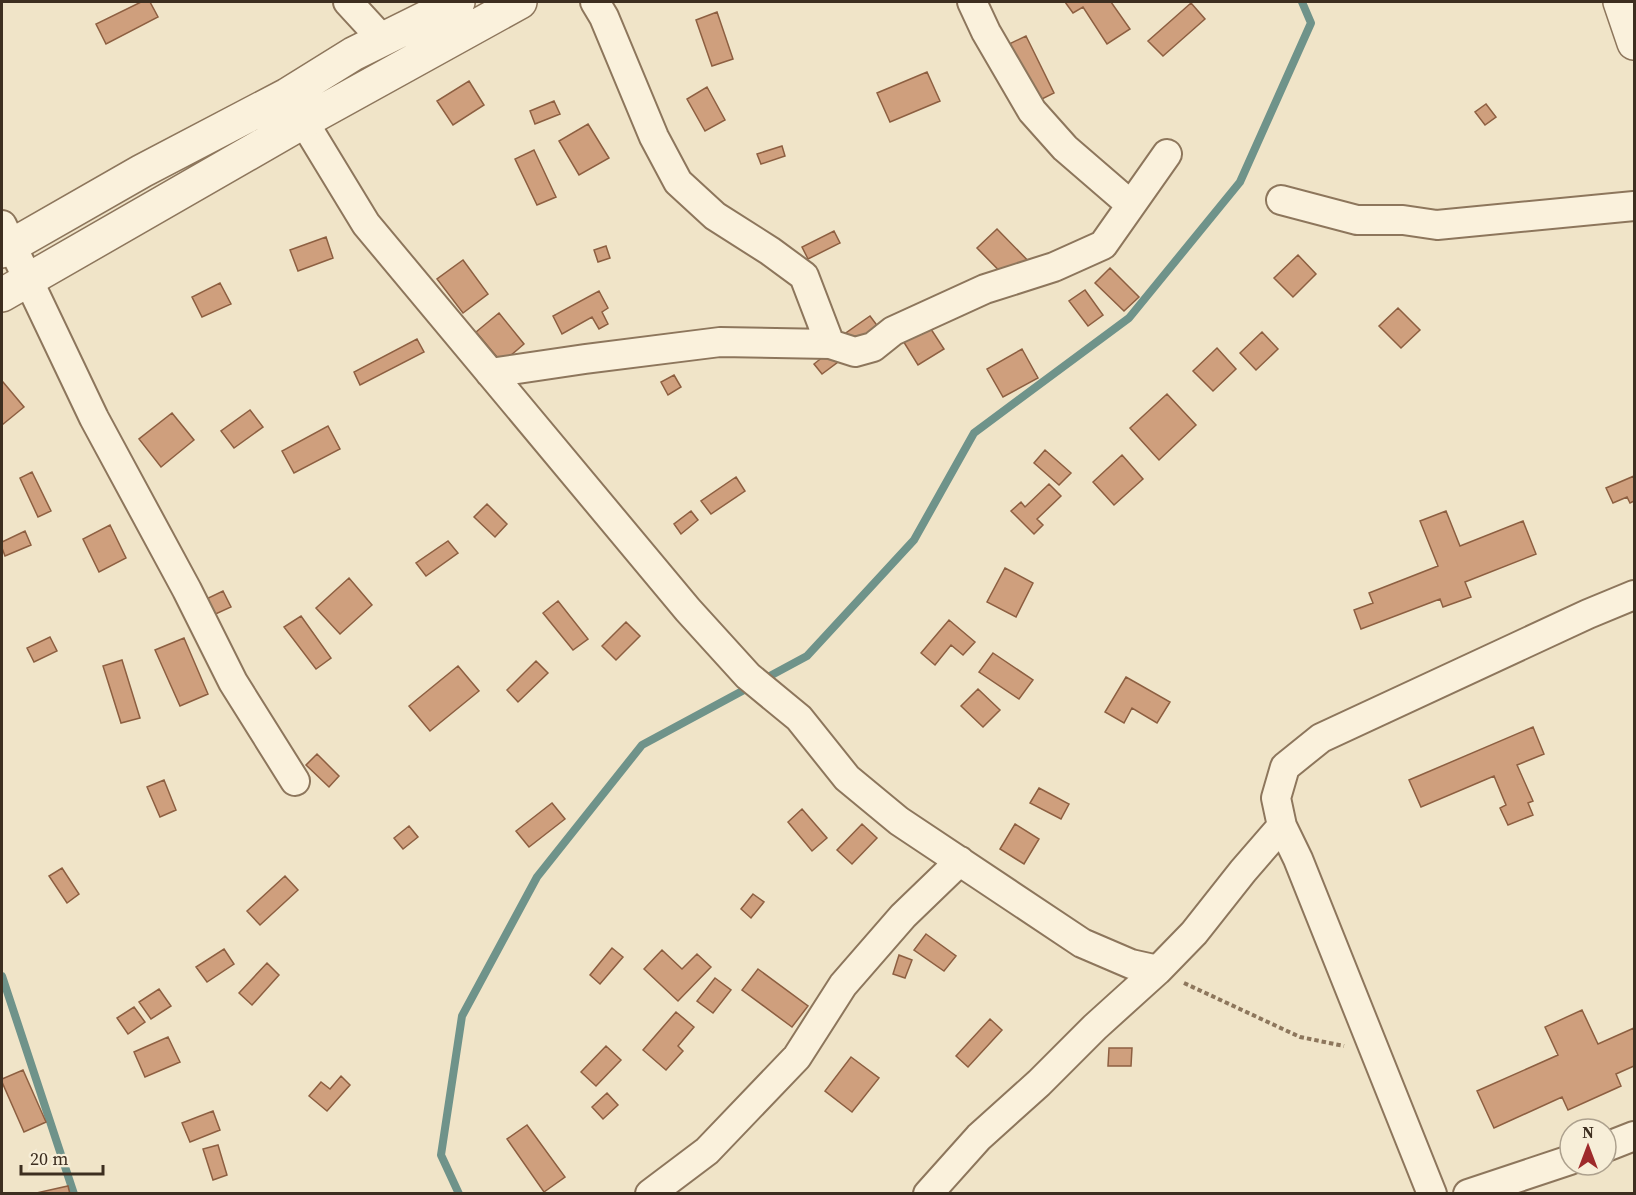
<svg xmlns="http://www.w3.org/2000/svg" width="1636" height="1195" font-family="'Source Serif 4',serif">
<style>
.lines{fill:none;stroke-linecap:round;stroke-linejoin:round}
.stream{stroke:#6f938a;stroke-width:8}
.building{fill:#cf9f7d;stroke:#8d5f41;stroke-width:1.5}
.minor-casing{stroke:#8d765c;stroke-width:32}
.tertiary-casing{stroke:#8d765c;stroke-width:36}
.path{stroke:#8d765c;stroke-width:4;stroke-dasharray:4.5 3;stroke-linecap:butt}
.minor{stroke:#faf1dc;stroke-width:28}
.tertiary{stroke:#faf1dc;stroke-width:33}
</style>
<rect width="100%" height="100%" fill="#f0e4c8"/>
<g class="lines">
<!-- stream -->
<path class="stream" d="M2,976l72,218
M459,1194l-18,-39 21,-139 75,-139 105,-132 165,-89 107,-116 60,-107 155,-115 111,-136 71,-159 -9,-21"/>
</g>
<!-- building -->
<path class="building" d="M141,2h9l8,15 -52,27 -10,-20z
M1065,2h46l19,27 -23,15 -24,-37 -10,6z
M1191,3l14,16 -42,37 -15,-15z
M717,12l16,47 -21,7 -16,-46z
M1026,36l28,57 -18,9 -29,-57z
M927,72l13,29 -50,21 -13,-29z
M469,81l15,24 -31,20 -16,-24z
M707,87l18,33 -20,11 -18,-32z
M554,101l6,13 -25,10 -5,-13z
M1486,104l10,13 -11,8 -10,-13z
M588,124l21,34 -30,17 -20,-34z
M782,146l3,10 -24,8 -4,-10z
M534,150l22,47 -19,8 -22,-46z
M997,229l44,45 -20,19 -44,-45z
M834,231l6,12 -32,16 -6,-12z
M326,237l7,21 -35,13 -8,-21z
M606,246l4,12 -12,4 -4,-12z
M1298,255l18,19 -23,23 -19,-19z
M463,260l25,34 -25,19 -26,-34z
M1110,268l29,29 -15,14 -29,-28z
M220,283l11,21 -29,13 -10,-20z
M1085,290l18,25 -15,11 -19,-25z
M599,291l9,17 -6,4 6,12 -9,5 -7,-12 -30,17 -9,-18z
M1398,308l22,22 -19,18 -22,-22z
M499,313l25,31 -22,19 -26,-31z
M870,316l9,12 -26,20 -10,-13z
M925,320l19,29 -26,16 -18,-29z
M1262,332l16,17 -22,21 -16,-17z
M417,339l7,13 -64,33 -6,-13z
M834,348l8,11 -20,15 -8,-10z
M1217,348l19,21 -23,22 -20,-20z
M1022,349l16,29 -35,19 -16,-28z
M674,375l7,12 -13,8 -7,-13z
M3,382l21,25 -22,18v-42z
M1167,394l29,31 -37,35 -29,-32z
M250,410l13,17 -29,21 -13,-17z
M172,413l22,27 -33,27 -22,-28z
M328,426l12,23 -46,24 -12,-22z
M1045,450l26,23 -12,12 -25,-22z
M1122,455l21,24 -29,26 -21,-23z
M32,472l19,39 -13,6 -18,-39z
M1634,476v25l-4,2 -3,-6 -14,6 -7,-15z
M736,477l9,14 -34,23 -10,-13z
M1049,484l12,12 -24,23 6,6 -9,9 -23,-23 10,-9 4,5z
M487,504l20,20 -12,13 -21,-20z
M691,511l7,9 -17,14 -7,-10z
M1446,511l14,35 63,-25 13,33 -71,28 6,15 -28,10 -3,-8 -79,30 -7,-19 19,-7 -4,-10 69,-27 -18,-45z
M110,525l16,33 -27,14 -16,-33z
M25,531l6,14 -26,11 -3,-8v-6z
M448,541l10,12 -32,23 -10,-13z
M1005,568l28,15 -17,34 -29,-15z
M349,578l23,27 -32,29 -24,-26z
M223,591l8,16 -22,10 -7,-16z
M558,601l30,38 -15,11 -30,-37z
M301,616l30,42 -15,11 -32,-42z
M949,620l26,22 -12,13 -12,-10 -16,20 -14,-12z
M626,622l14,14 -24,24 -14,-14z
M50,637l7,14 -23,11 -7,-14z
M184,638l24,56 -28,12 -25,-56z
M993,653l40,27 -14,19 -40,-27z
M122,660l18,58 -19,5 -18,-57z
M536,661l12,12 -30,29 -11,-12z
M458,666l21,25 -49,40 -21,-25z
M1126,677l44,25 -13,21 -25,-15 -8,15 -19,-11z
M978,689l22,21 -17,17 -22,-21z
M1533,727l11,27 -27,11 16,36 -5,2 5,12 -25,10 -8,-17 6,-3 -12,-29 -73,31 -12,-27z
M317,754l22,22 -10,11 -23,-22z
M164,780l12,30 -16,7 -13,-30z
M1039,788l30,16 -8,15 -31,-16z
M552,803l13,16 -36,28 -13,-16z
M802,809l25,29 -15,13 -24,-29z
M862,824l15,14 -25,26 -15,-14z
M1015,824l24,15 -15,25 -24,-15z
M409,826l9,11 -15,12 -9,-11z
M62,868l17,26 -12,9 -18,-27z
M285,876l13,14 -38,35 -13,-14z
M753,894l11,8 -13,16 -10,-9z
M926,934l30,22 -12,15 -30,-21z
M612,948l11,9 -23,27 -10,-9z
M224,949l10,15 -27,18 -11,-15z
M662,950l20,19 15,-15 14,13 -33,34 -34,-32z
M899,955l13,5 -7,18 -12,-4z
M267,963l12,12 -27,30 -13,-12z
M758,969l50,37 -16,21 -50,-37z
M715,978l16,12 -18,23 -16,-12z
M159,989l12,17 -20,13 -12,-17z
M134,1007l11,15 -17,12 -11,-16z
M1582,1010l16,34 36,-16v38l-18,8 5,12 -53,24 -6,-13 -68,31 -17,-37 81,-36 -13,-28z
M676,1012l18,15 -16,19 5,5 -17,19 -23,-20z
M990,1019l12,11 -34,37 -12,-11z
M168,1037l12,25 -35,15 -11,-25z
M606,1046l15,14 -25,26 -15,-14z
M1109,1048h23l-1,18h-23z
M851,1057l28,21 -27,34 -27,-21z
M23,1070l23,52 -22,10 -22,-50v-3z
M341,1076l9,9 -23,26 -18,-15 12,-14 9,7z
M607,1093l11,12 -15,14 -11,-12z
M213,1111l7,19 -30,12 -8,-19z
M527,1125l38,52 -21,15 -37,-53z
M218,1145l9,30 -14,5 -10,-31z
M68,1186l2,8h-34v-1z"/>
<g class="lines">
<!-- minor casing -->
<g class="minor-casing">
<path id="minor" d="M348,2l35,38
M595,2l9,15 50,120 24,45 37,34 55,35 34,25 26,68
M972,2l14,30 46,79 33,37 66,57
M293,104l73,120 322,386 60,66 51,42 48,60 52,43 183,122 49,21 27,6
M1281,200l76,20h46l34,5 197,-19
M2,225l92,193 93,172 46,92 62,99
M490,373l95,-14 135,-17 110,2 25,8 18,-5 20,-16 92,-42 69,-22 49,-22 64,-91
M1606,1147l28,-11
M650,1194l57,-43 90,-94 46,-72 60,-69 57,-55
M928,1194l51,-57 60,-54 56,-56 63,-57 36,-37 49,-62 39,-45
M1432,1194l-134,-335 -16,-33 -6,-28 9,-31 36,-29 267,-124 46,-19
M1468,1194l102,-34"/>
</g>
<!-- tertiary casing -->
<g class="tertiary-casing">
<path id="tertiary" d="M1620,2l14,41
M2,251l140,-80 145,-76 66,-41 105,-52
M2,295l301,-173 217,-120"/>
</g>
<!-- path -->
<path class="path" d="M1184,983l116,54 44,9"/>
<!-- minor -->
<use href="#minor" class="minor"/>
<!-- tertiary -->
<use href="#tertiary" class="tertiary"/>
</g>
<!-- border -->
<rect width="1636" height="1195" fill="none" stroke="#3d2e20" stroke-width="6"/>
<!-- north arrow -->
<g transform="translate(1588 1147)"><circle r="28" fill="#f7eed8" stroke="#ada18e" stroke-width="1.5"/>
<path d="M0-4.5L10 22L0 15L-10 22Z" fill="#9e2a2b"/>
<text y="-9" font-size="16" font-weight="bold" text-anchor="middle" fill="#3d2e20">N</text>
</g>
<!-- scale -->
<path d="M21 1165v9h82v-9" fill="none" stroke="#3d2e20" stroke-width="3"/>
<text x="30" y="1165" font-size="18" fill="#3d2e20" stroke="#f7eed8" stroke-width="4.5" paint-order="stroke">20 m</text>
</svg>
